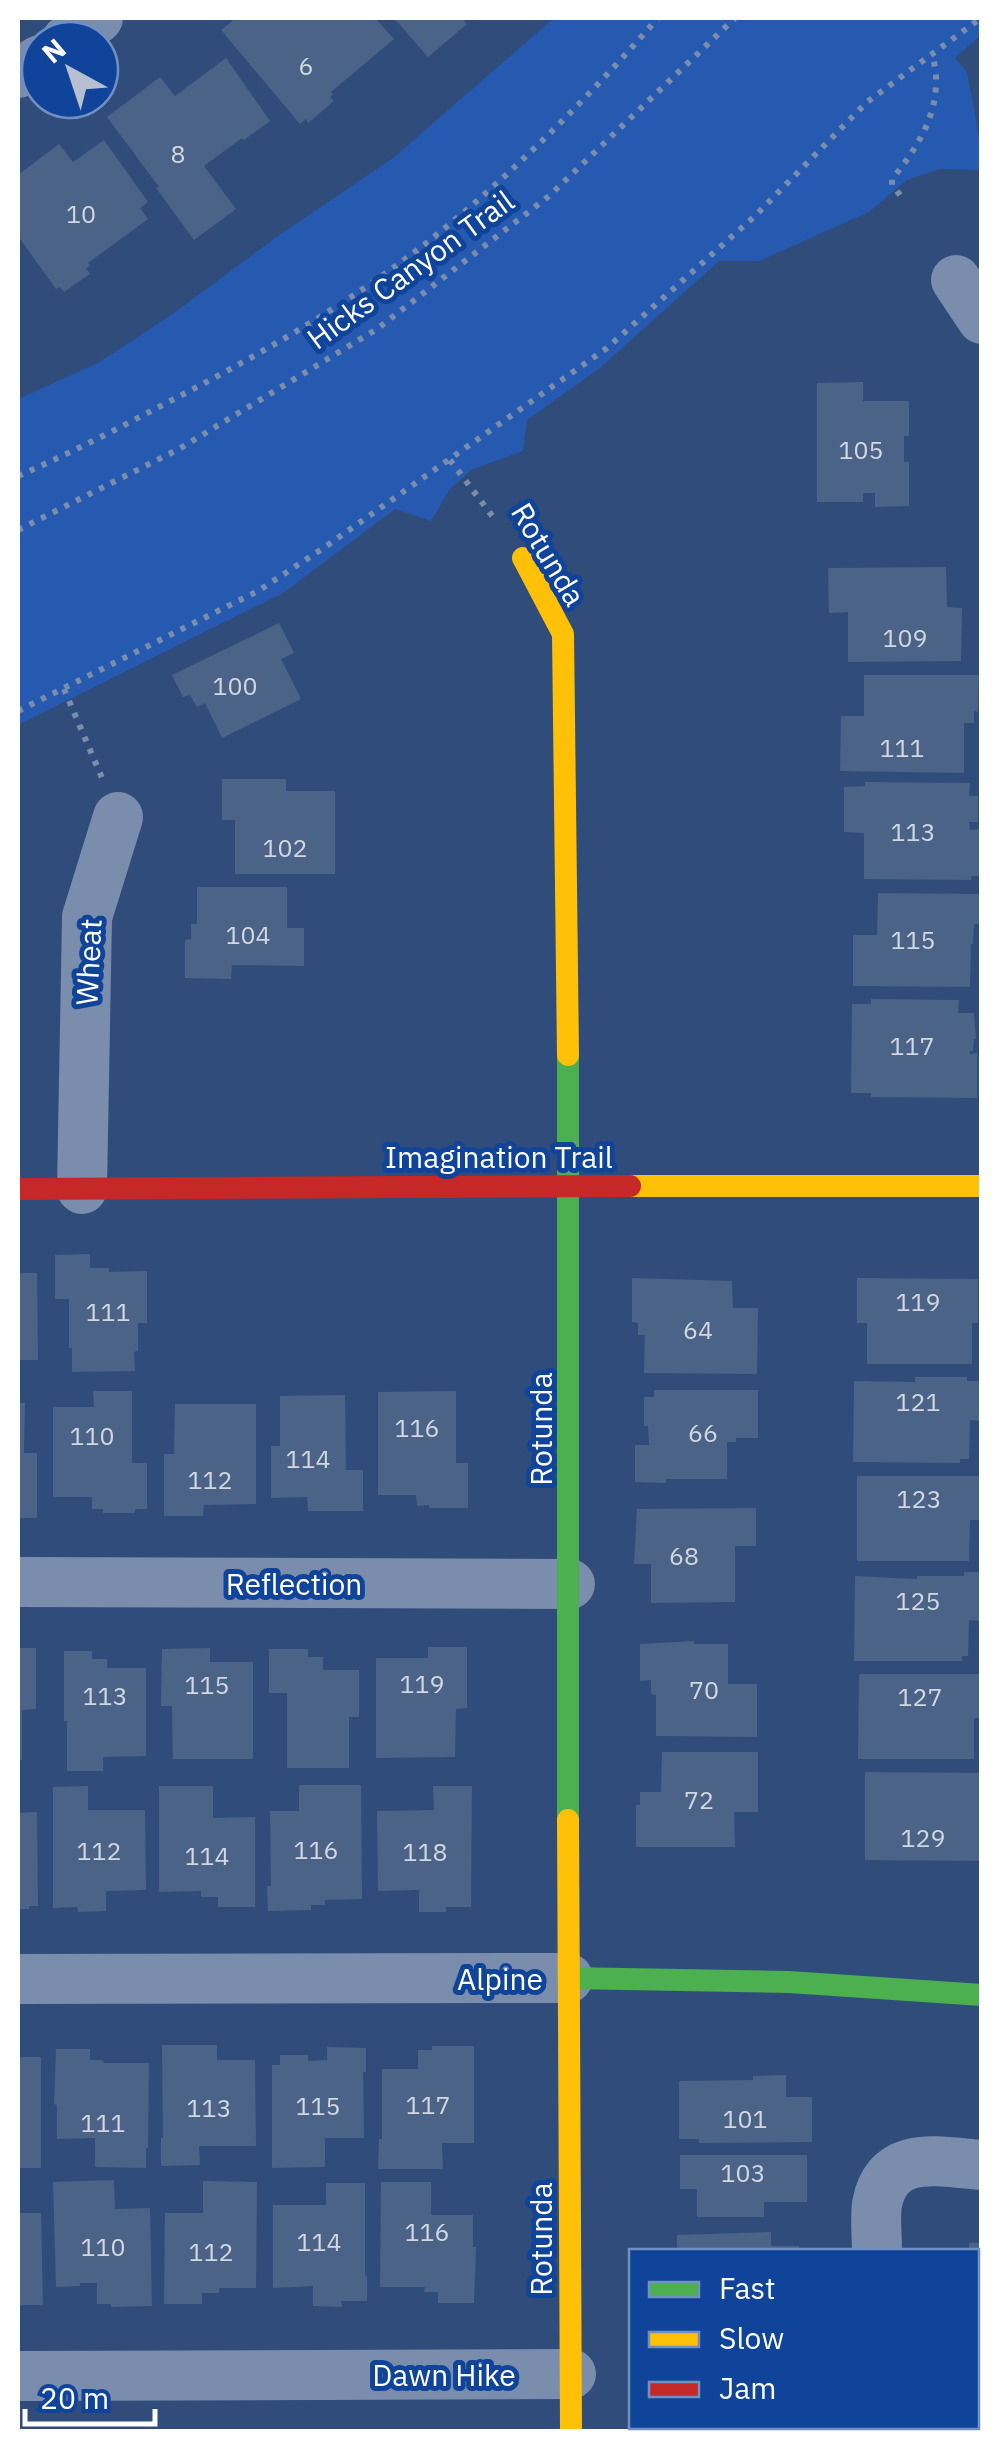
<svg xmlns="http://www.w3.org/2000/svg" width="999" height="2449" font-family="'IBM Plex Sans',sans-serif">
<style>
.green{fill:#255ab0}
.building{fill:#4c6388}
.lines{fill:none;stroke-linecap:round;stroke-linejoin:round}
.path{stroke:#7b8dad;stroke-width:6;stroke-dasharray:5 8;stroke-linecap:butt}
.street{stroke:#7b8dad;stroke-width:50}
.fast{stroke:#4caf50;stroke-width:22}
.slow{stroke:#ffc107;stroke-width:22}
.jam{stroke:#c62828;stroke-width:22}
.labels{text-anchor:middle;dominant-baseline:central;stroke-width:10;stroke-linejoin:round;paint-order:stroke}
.number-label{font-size:25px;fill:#d2d8e1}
.street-label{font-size:30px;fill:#fff;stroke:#10449a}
</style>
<rect width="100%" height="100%" fill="#304c7a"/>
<!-- green -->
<path class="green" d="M554,18h427v17l-26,23 12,14 14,75v23l-41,-1 -33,11 -38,32 -110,49h-40l-119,107 -73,52 -4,31 -52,19 -21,19 -19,32 -36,-12 -112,84 -265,132v-326l80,-36 73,-48 107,-79 115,-78z"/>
<!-- building -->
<path class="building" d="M236,18h139l19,21 -63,53 2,2 -3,3 4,4 -26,22 -2,-4 -6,5 -79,-94z
M394,18h68l5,6 -39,33z
M226,58l44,63 -26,19 -2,-2 -38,28 32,43 -42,31 -38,-52 3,-1 -52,-70 53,-40 15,19z
M104,140l44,62 -8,6 8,11 -60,44 2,3 -4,2 4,6 -26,18 -4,-5 -4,2 -38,-53v-61l41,-31 14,18z
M863,382v19h46v35h-5v26h5v44l-34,1v-14h-12v9h-46v-119z
M946,567l1,40 15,1 -1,53 -113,1v-50l-19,1 -1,-45z
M279,623l15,30 -13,6 20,40 -79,39 -17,-35 -8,4 -7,-12 -7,2 -11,-22z
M864,675h115l-1,37 -4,-1v12h-10v50l-124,-2 1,-55h23z
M222,779h64v12h49v83h-100v-54h-13z
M865,782l105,1 -1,13h9v26h-9l1,8 12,-1v47h-11v4l-107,-1v-46l-20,-1v-45l21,-1z
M197,887h90v41h17v38l-72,-1 -1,14 -46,-1v-38l6,-1v-15h6z
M878,893l104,1v30h-8l-1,20h-2l-1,43 -117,-1v-51h24z
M871,999l88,1 -1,13h16l2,26h-2l-1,12h-3v3l7,-1v45l-106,-1v-4h-20l1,-89h19z
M90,1254v14h19v4l38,-1v52h-9v28l-4,1 1,19 -63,1v-24h-3v-49h-14v-44z
M18,1273h19l1,87h-20z
M632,1278l100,3 1,27h25l-1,66 -113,-1 1,-38h-7v-12l-6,-1z
M857,1278l121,1v44h-6v41h-105v-41h-10z
M915,1377h52v4h15v40l-12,-1 -1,39h-9v4l-107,-1 1,-81 61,1z
M654,1390h104v48h-22v4h-9v37h-61v4l-31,-1v-37h14l-1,-19h-4v-29h10z
M93,1391h39v72h15v46h-12v4h-32v-4h-11v-12h-39v-90h41z
M456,1391v72h12v45h-39v-3l-12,1 -1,-11h-38v-103z
M345,1395l1,75h17v41h-55l-1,-14 -36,1v-52h9v-50z
M18,1403h7l-1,50h13v65h-19z
M175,1404h81v100l-52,1 -1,11h-39v-62h10z
M857,1476h125v44h-12l-1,41h-112z
M756,1508v38h-21v56l-84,1v-39h-17l3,-55z
M964,1572h18v49l-13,-1 -1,36h-6v5h-108l1,-85 62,3v-3h47z
M694,1641v3h34v40h29v53l-101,-1v-41l-5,-1v-14l-11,1v-37z
M428,1647h39v61l-11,1 -1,48 -79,1v-100h52z
M18,1648h18v61l-14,1v50h-4z
M210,1648v14h43v97h-80l-1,-53h-11l1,-57z
M269,1649h39v8h15v13h36v47h-10v51h-62v-75h-18z
M64,1651h28v8h15v9h39v88l-43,1v14h-36v-50h-3z
M859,1674h123v44h-8v41h-116z
M662,1752h96v60h-24l1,35h-99v-42h4v-13h21z
M865,1772l116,1 1,88 -117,-1z
M299,1785h62l1,114 -37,1v5h-14v5l-43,1 -1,-25h4l-1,-75h29z
M88,1786v24h57l1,80 -40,1v20l-28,1 -1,-5 -24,1v-121z
M159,1786h54v32l42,-1v90h-37v-10h-17v-6l-42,1z
M433,1786h39l-1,121h-25v5h-27v-22l-41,1 -1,-80 57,-1z
M37,1812l1,94h-9v3h-11v-96z
M162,2045h55v15h38l1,86h-57l1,19 -39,1v-28h2z
M432,2046h42v97h-32l1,26h-65l1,-30h3v-70h36v-19h14z
M327,2047l39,1v24h-3l1,66h-39v29l-53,1v-103h8v-10h28v6l19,-1z
M56,2049h34v11h13l1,3h45l-1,85h-2v20l-51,-1v-29l-38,1v-34l-3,-1z
M18,2057h23v111h-23z
M786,2075v22h26v45l-113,1v-4h-20v-58l74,-1v-4z
M680,2155h127v47h-43v15h-67v-28h-17z
M114,2180l1,29 35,-1 2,98 -41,1v-3h-14v-21h-17v3l-24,1 -3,-105z
M203,2181l54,1 -1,106h-37v5h-17v11h-38l1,-91h38z
M381,2182h50v33h42v32h3l-2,56h-36v-11h-14l1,-5h-45z
M326,2183h39v93h2v25h-26l1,6 -29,-1v-20l-40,2v-83h53z
M18,2213h23l2,92h-25z
M771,2232v14h28v6h-122v-17z
M969,2243h13v66h-6v-57h-7z
M976,2323h6v46h-6z
M976,2410h6v22h-39v-6h33z
M681,2426h130v6h-130z"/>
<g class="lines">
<!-- path -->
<path class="path" d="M900,195l-8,-10v-6c30,-36 54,-78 40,-125
M450,460l46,61
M18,476c53,-23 105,-50 156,-77 87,-45 174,-95 251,-155 85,-67 162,-145 233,-226
M18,530l161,-81 198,-120 172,-133 186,-178
M64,689l38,89
M18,711l240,-120 67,-44 282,-199 149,-133 111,-113 114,-84"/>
<!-- street -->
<path class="street" d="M67,40l31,-22
M18,73l22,-13
M956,280l26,39
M82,1189l5,-272 31,-100
M18,1582l552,2
M18,1979l550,-1
M877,2252c0,-16 -2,-34 0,-48 11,-56 62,-42 105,-39
M18,2376l553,-2
M878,2426v6"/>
<!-- fast -->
<path class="fast" d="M568,1055v765
M568,1978l221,4 193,13"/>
<!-- slow -->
<path class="slow" d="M523,558l40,76 5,421
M630,1186h352
M568,1820l3,612"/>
<!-- jam -->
<path class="jam" d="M18,1189l612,-3"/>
</g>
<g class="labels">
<!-- number labels -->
<g class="number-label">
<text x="306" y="65">6</text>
<text x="178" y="153">8</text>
<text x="81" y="213">10</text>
<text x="861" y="449">105</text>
<text x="905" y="637">109</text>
<text x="235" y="685">100</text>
<text x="902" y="747">111</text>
<text x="913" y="831">113</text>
<text x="285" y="847">102</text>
<text x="248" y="934">104</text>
<text x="913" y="939">115</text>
<text x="912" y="1045">117</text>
<text x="918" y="1301">119</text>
<text x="108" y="1311">111</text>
<text x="698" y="1329">64</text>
<text x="918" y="1401">121</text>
<text x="417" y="1427">116</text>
<text x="703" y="1432">66</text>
<text x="92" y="1435">110</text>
<text x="308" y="1458">114</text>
<text x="210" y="1479">112</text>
<text x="919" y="1498">123</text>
<text x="684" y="1555">68</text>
<text x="918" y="1600">125</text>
<text x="422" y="1683">119</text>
<text x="207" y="1684">115</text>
<text x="704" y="1689">70</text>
<text x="105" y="1695">113</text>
<text x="920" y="1696">127</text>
<text x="699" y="1799">72</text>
<text x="923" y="1837">129</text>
<text x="316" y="1849">116</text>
<text x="99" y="1850">112</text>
<text x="425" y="1851">118</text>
<text x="207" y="1855">114</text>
<text x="428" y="2104">117</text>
<text x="318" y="2105">115</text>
<text x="209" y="2107">113</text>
<text x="745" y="2118">101</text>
<text x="103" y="2122">111</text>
<text x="743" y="2172">103</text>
<text x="427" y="2231">116</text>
<text x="319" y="2241">114</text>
<text x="103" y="2246">110</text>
<text x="211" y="2251">112</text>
</g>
<!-- street labels -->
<g class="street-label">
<text transform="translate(410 269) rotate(-36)">Hicks Canyon Trail</text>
<text transform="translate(549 554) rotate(59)">Rotunda</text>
<text transform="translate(88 962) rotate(-87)">Wheat</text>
<text x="499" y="1156">Imagination Trail</text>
<text transform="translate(540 1429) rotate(-90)">Rotunda</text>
<text x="294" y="1583">Reflection</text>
<text x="500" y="1978">Alpine</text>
<text transform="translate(540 2239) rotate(-90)">Rotunda</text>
<text x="444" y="2374">Dawn Hike</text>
</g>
</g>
<!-- border -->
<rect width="999" height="2449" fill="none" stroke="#ffffff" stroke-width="40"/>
<!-- legend -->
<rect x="629" y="2249" width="350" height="180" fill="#10449a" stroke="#708fc2" stroke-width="2.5"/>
<rect x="649" y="2282" width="50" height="15" fill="#4caf50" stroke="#708fc2" stroke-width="2.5"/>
<text x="719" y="2299" font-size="30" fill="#ffffff">Fast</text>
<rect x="649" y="2332" width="50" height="15" fill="#ffc107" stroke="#708fc2" stroke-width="2.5"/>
<text x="719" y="2349" font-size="30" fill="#ffffff">Slow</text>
<rect x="649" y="2382" width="50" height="15" fill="#c62828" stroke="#708fc2" stroke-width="2.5"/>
<text x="719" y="2399" font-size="30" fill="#ffffff">Jam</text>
<!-- north arrow -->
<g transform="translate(70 70) rotate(320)"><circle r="48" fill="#10449a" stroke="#708fc2" stroke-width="2.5"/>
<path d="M0-8L18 38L0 25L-18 38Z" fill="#b7c0d0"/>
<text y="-15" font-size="28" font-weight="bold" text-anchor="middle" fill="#ffffff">N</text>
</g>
<!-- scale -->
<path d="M25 2409v15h130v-15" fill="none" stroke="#ffffff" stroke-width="5"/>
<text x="40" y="2409" font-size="30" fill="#ffffff" stroke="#10449a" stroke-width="8" paint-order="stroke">20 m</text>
</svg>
